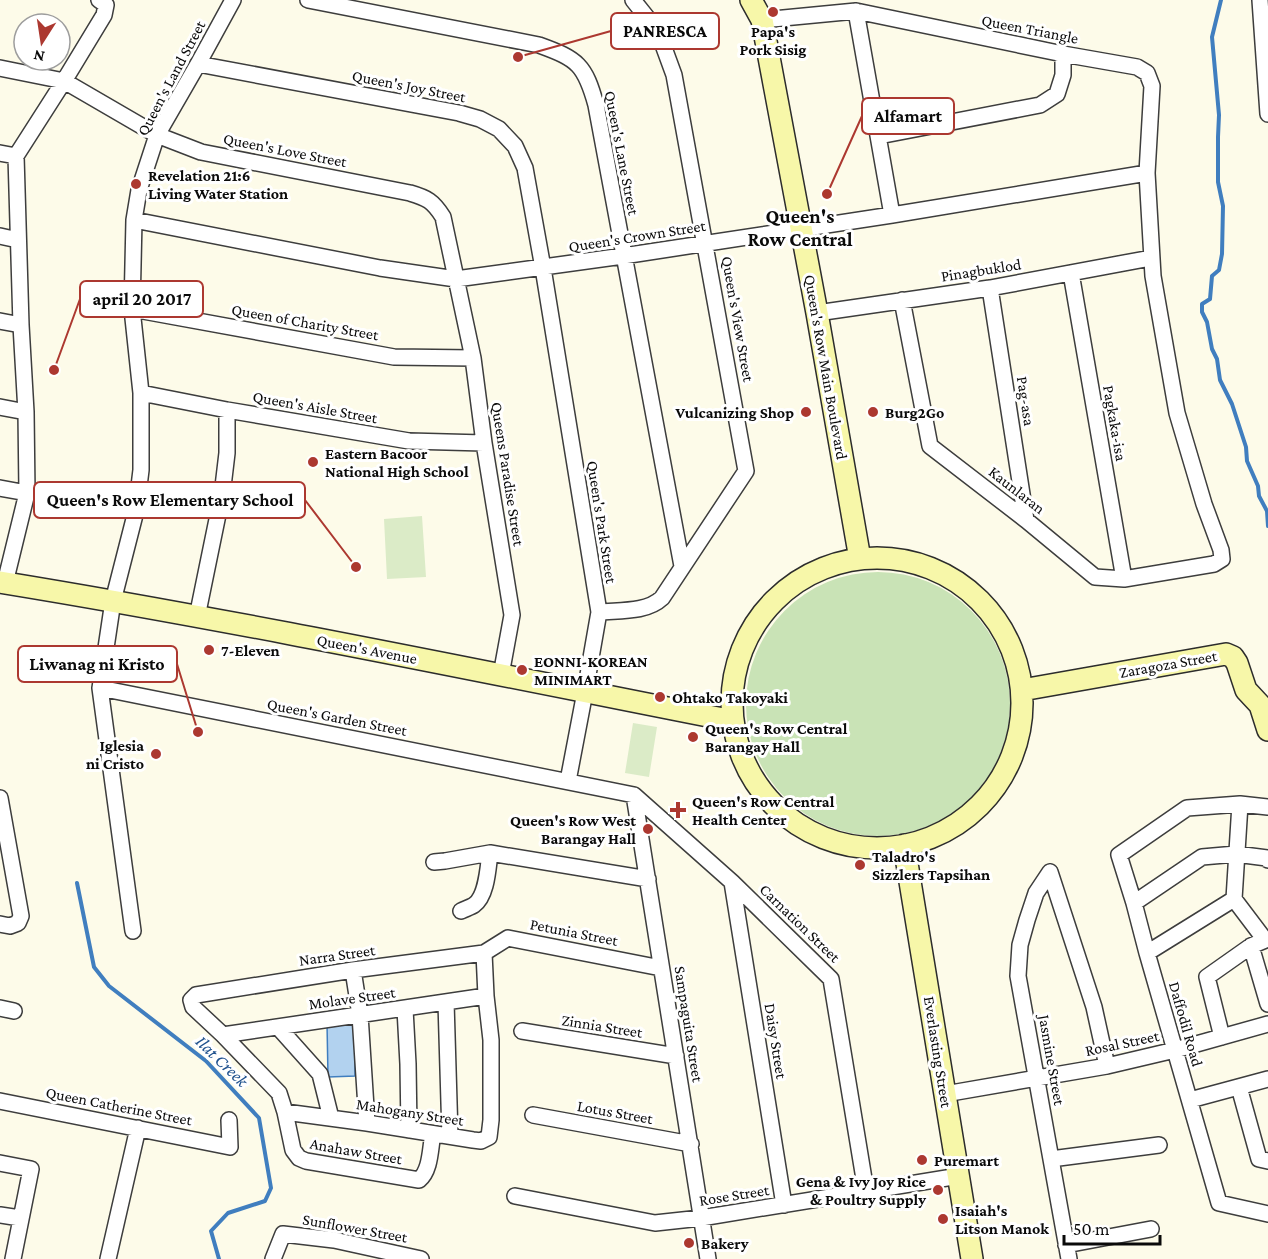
<svg xmlns="http://www.w3.org/2000/svg" width="1268" height="1259" font-family="'Crimson Pro',serif">
<style>
.green{fill:#c9e3b6}
.pitch{fill:#dbebc7}
.water{fill:#b2d2ef;stroke:#407ebf;stroke-width:1.5}
.lines{fill:none;stroke-linecap:round;stroke-linejoin:round}
.stream{stroke:#407ebf;stroke-width:4}
.street-casing{stroke:#3d3d3d;stroke-width:18}
.secondary-casing{stroke:#2c2c2c;stroke-width:24}
.street{stroke:#fff;stroke-width:15}
.secondary{stroke:#f7f7a9;stroke-width:21}
.poi-dot{fill:#ac3830;stroke:#fff;stroke-width:2}
.labels{text-anchor:middle;dominant-baseline:central;stroke-width:6;stroke-linejoin:round;paint-order:stroke}
.street-label{font-size:16px;fill:#0a0a0a;stroke:#fff}
.poi-label{font-size:16px;font-weight:bold;fill:#0a0a0a;stroke:#fff;text-anchor:start}
.water-label{font-size:18px;font-style:italic;fill:#20528e;stroke:#fff}
.quarter-label{font-size:20px;font-weight:bold;fill:#0a0a0a;stroke:#fff}
.leader{fill:none;stroke:#ac3830;stroke-width:2}
.callout-dot{fill:#ac3830;stroke:#fff;stroke-width:2}
.callout{fill:#fff;stroke:#ac3830;stroke-width:2}
.callout-label{font-size:18px;text-anchor:middle;font-weight:bold;fill:#0a0a0a}
</style>
<rect width="100%" height="100%" fill="#fdfbe9"/>
<!-- green -->
<path class="green" d="M746 704a132 132 0 1 1 264 0a132 132 0 1 1-264 0Z"/>
<!-- pitch -->
<path class="pitch" d="M422,516l4,61 -39,2 -3,-60z
M633,723l24,4 -8,50 -24,-4z"/>
<!-- water -->
<path class="water" d="M327,1023h28v53l-27,1z"/>
<g class="lines">
<!-- stream -->
<path class="stream" d="M1221,0l-9,37 7,78 -1,22v45l5,24 -1,48 -3,16 -7,6 -2,23 -8,5v8l5,10 5,27 5,10 3,21 12,24 14,43 1,14 11,25 1,10 8,15 1,15
M77,883l17,84 15,19 97,75 53,57 12,70 -6,13 -37,12 -17,18 8,28"/>
<!-- street casing -->
<g class="street-casing">
<path id="street" d="M308,0l231,45c39,14 46,20 57,60l86,461
M1260,0l8,114
M856,11l36,204
M762,20l94,-9 207,43 74,13 10,6 5,13 -5,87 6,103 24,137 27,91 17,46 1,9 -8,5 -90,15 -29,-2 -69,-57 -96,-74 -28,-146
M198,64l261,49 21,6 19,10 16,17 10,22 18,100 56,344 -14,80 -17,89
M0,68l64,13 93,54 44,17 209,41c17,5 23,8 33,24l30,141 11,85 28,172 -11,60
M879,136l161,-31 17,-11 6,-19v-21
M0,153l16,3
M134,220l246,48 76,11 167,-23 269,-41 255,-42
M0,236l18,4
M1071,273l53,306
M990,288l36,232
M132,309l262,48 79,1
M817,313l173,-25 161,-30
M0,321l21,4
M141,393l86,17 182,31 75,2
M0,407l26,5
M0,488l27,5
M5,583l22,-90 -1,-81 -5,-87 -5,-169 48,-75 40,-66 2,-10 -7,-5
M599,612c20,-2 47,1 63,-14l84,-127 -72,-396 -11,-30 -14,-25 -16,-20
M197,617l25,-122 5,-42v-43
M100,688l534,107 98,87 99,97 35,212
M634,795l74,464
M0,798l21,118 -3,7 -8,3 -10,-2
M1240,804l-6,95 31,41
M1268,807l-28,-3 -53,4 -68,47 15,48 13,50 72,250 49,11
M434,862l11,-1 45,-8 158,26
M1050,872l-14,21 -9,27 -7,25 -2,31 51,283
M1050,872l44,135 13,59
M732,882l52,323
M1134,903l68,-46 34,-3 31,4 1,2
M461,911c4,-2 10,-4 13,-6 13,-9 14,-38 16,-52
M133,931l-33,-243 13,-87 23,-90 5,-41v-77l-9,-84 2,-89 5,-30 18,-55 41,-71 35,-64
M1251,946l17,58
M1147,953l87,-54
M353,970l7,45 7,108
M446,1002l4,134
M0,1008l14,3
M405,1009l3,55 1,66
M278,1027l42,47 11,44
M522,1031l154,25
M223,1035l263,-39
M1222,1037l-15,-60 44,-31 17,-7
M1239,1087l20,72 9,2
M945,1094l162,-28 68,-16 93,-26
M1190,1100l78,-21
M0,1101l230,46 -1,-27
M285,1112l82,11 106,17 8,1 8,-4 2,-17v-80l-5,-44 -2,-43
M533,1115l158,29
M433,1134c-3,14 -2,36 -14,46l-113,-19 -7,-3 -6,-8 -8,-38 -6,-19 -56,-58 -30,-28 -2,-7 5,-5 157,-25 131,-17 24,-15 153,30
M1051,1159l108,-14
M0,1163l31,6 -18,90
M515,1196l140,27 46,-5 258,-42
M0,1215l20,3
M1066,1245l85,-16
M108,1259l30,-131
M273,1259l10,-25 51,6 87,19"/>
</g>
<!-- secondary casing -->
<g class="secondary-casing">
<path id="secondary" d="M751,0l11,20 55,293 43,246
M732 703a145 145 0 1 1 290 0a145 145 0 1 1-290 0Z
M0,582c245,40 489,91 733,139
M1022,690l204,-36 7,3 4,6 9,27 14,15 8,25
M904,845l68,414"/>
</g>
<!-- street -->
<use href="#street" class="street"/>
<!-- secondary -->
<use href="#secondary" class="secondary"/>
</g>
<!-- markers -->
<g class="poi-dot">
<circle cx="773" cy="12" r="6"/>
<circle cx="136" cy="184" r="6"/>
<circle cx="806" cy="412" r="6"/>
<circle cx="873" cy="412" r="6"/>
<circle cx="313" cy="462" r="6"/>
<circle cx="209" cy="650" r="6"/>
<circle cx="522" cy="670" r="6"/>
<circle cx="660" cy="697" r="6"/>
<circle cx="693" cy="737" r="6"/>
<circle cx="156" cy="754" r="6"/>
<path d="M675 801h6v6h6v6h-6v6h-6v-6h-6v-6h6z"/>
<circle cx="648" cy="829" r="6"/>
<circle cx="860" cy="865" r="6"/>
<circle cx="922" cy="1160" r="6"/>
<circle cx="938" cy="1190" r="6"/>
<circle cx="943" cy="1219" r="6"/>
<circle cx="689" cy="1243" r="6"/>
</g>
<g class="labels">
<!-- street labels -->
<g class="street-label">
<text transform="translate(1030 29) rotate(11)">Queen Triangle</text>
<text transform="translate(171 78) rotate(-62)">Queen's Land Street</text>
<text transform="translate(409 86) rotate(11)">Queen's Joy Street</text>
<text transform="translate(285 150) rotate(11)">Queen's Love Street</text>
<text transform="translate(622 153) rotate(79)">Queen's Lane Street</text>
<text transform="translate(637 236) rotate(-9)">Queen's Crown Street</text>
<text transform="translate(981 270) rotate(-9)">Pinagbuklod</text>
<text transform="translate(738 319) rotate(80)">Queen's View Street</text>
<text transform="translate(305 322) rotate(10)">Queen of Charity Street</text>
<text transform="translate(826 367) rotate(80)">Queen's Row Main Boulevard</text>
<text transform="translate(1026 401) rotate(81)">Pag-asa</text>
<text transform="translate(315 407) rotate(10)">Queen's Aisle Street</text>
<text transform="translate(1115 423) rotate(80)">Pagkaka-isa</text>
<text transform="translate(508 474) rotate(81)">Queens Paradise Street</text>
<text transform="translate(1017 490) rotate(38)">Kaunlaran</text>
<text transform="translate(602 522) rotate(81)">Queen's Park Street</text>
<text transform="translate(367 649) rotate(11)">Queen's Avenue</text>
<text transform="translate(1168 664) rotate(-10)">Zaragoza Street</text>
<text transform="translate(337 717) rotate(11)">Queen's Garden Street</text>
<text transform="translate(800 923) rotate(44)">Carnation Street</text>
<text transform="translate(574 932) rotate(11)">Petunia Street</text>
<text transform="translate(337 955) rotate(-8)">Narra Street</text>
<text transform="translate(352 998) rotate(-8)">Molave Street</text>
<text transform="translate(689 1024) rotate(81)">Sampaguita Street</text>
<text transform="translate(1186 1024) rotate(74)">Daffodil Road</text>
<text transform="translate(602 1026) rotate(9)">Zinnia Street</text>
<text transform="translate(776 1041) rotate(81)">Daisy Street</text>
<text transform="translate(1122 1043) rotate(-12)">Rosal Street</text>
<text transform="translate(938 1052) rotate(81)">Everlasting Street</text>
<text transform="translate(1052 1060) rotate(80)">Jasmine Street</text>
<text transform="translate(119 1106) rotate(11)">Queen Catherine Street</text>
<text transform="translate(410 1112) rotate(9)">Mahogany Street</text>
<text transform="translate(615 1112) rotate(10)">Lotus Street</text>
<text transform="translate(356 1151) rotate(10)">Anahaw Street</text>
<text transform="translate(734 1195) rotate(-9)">Rose Street</text>
<text transform="translate(355 1228) rotate(10)">Sunflower Street</text>
</g>
<!-- poi labels -->
<g class="poi-label">
<text x="773" y="31" text-anchor="middle">Papa's<tspan x="773" dy="18">Pork Sisig</tspan></text>
<text x="148" y="175">Revelation 21:6<tspan x="148" dy="18">Living Water Station</tspan></text>
<text x="794" y="412" text-anchor="end">Vulcanizing Shop</text>
<text x="885" y="412">Burg2Go</text>
<text x="325" y="453">Eastern Bacoor<tspan x="325" dy="18">National High School</tspan></text>
<text x="221" y="650">7-Eleven</text>
<text x="534" y="661">EONNI-KOREAN<tspan x="534" dy="18">MINIMART</tspan></text>
<text x="672" y="697">Ohtako Takoyaki</text>
<text x="705" y="728">Queen's Row Central<tspan x="705" dy="18">Barangay Hall</tspan></text>
<text x="144" y="745" text-anchor="end">Iglesia<tspan x="144" dy="18">ni Cristo</tspan></text>
<text x="692" y="801">Queen's Row Central<tspan x="692" dy="18">Health Center</tspan></text>
<text x="636" y="820" text-anchor="end">Queen's Row West<tspan x="636" dy="18">Barangay Hall</tspan></text>
<text x="872" y="856">Taladro's<tspan x="872" dy="18">Sizzlers Tapsihan</tspan></text>
<text x="934" y="1160">Puremart</text>
<text x="926" y="1181" text-anchor="end">Gena &amp; Ivy Joy Rice<tspan x="926" dy="18">&amp; Poultry Supply</tspan></text>
<text x="955" y="1210">Isaiah's<tspan x="955" dy="18">Litson Manok</tspan></text>
<text x="701" y="1243">Bakery</text>
</g>
<!-- water labels -->
<g class="water-label">
<text transform="translate(222 1061) rotate(44)">Ilat Creek</text>
</g>
<!-- quarter labels -->
<g class="quarter-label">
<text x="800" y="216">Queen's<tspan x="800" dy="23">Row Central</tspan></text>
</g>
</g>
<!-- callouts -->
<path class="leader" d="M518 57L611 31M827 194L862 116M54 370L80 299M356 567L305 500M198 732L177 664"/>
<g class="callout-dot">
<circle cx="518" cy="57" r="6"/>
<circle cx="827" cy="194" r="6"/>
<circle cx="54" cy="370" r="6"/>
<circle cx="356" cy="567" r="6"/>
<circle cx="198" cy="732" r="6"/>
</g>
<g class="callout">
<rect x="611" y="13" width="108" height="36" rx="6"/>
<rect x="862" y="98" width="92" height="36" rx="6"/>
<rect x="80" y="281" width="123" height="36" rx="6"/>
<rect x="34" y="482" width="271" height="36" rx="6"/>
<rect x="18" y="646" width="159" height="36" rx="6"/>
</g>
<g class="callout-label">
<text x="665" y="37">PANRESCA</text>
<text x="908" y="122">Alfamart</text>
<text x="142" y="305">april 20 2017</text>
<text x="170" y="506">Queen's Row Elementary School</text>
<text x="97" y="670">Liwanag ni Kristo</text>
</g>
<!-- north arrow -->
<g transform="translate(42 42) rotate(192)"><circle r="28" fill="#ffffff" stroke="#9d9d9d" stroke-width="1.5"/>
<path d="M0-4.5L10 22L0 15L-10 22Z" fill="#ac3830"/>
<text y="-9" font-size="16" font-weight="bold" text-anchor="middle" fill="#0a0a0a">N</text>
</g>
<!-- scale -->
<path d="M1064 1235v9h96v-9" fill="none" stroke="#0a0a0a" stroke-width="3"/>
<text x="1073" y="1235" font-size="18" fill="#0a0a0a" stroke="#ffffff" stroke-width="4.5" paint-order="stroke">50 m</text>
</svg>
